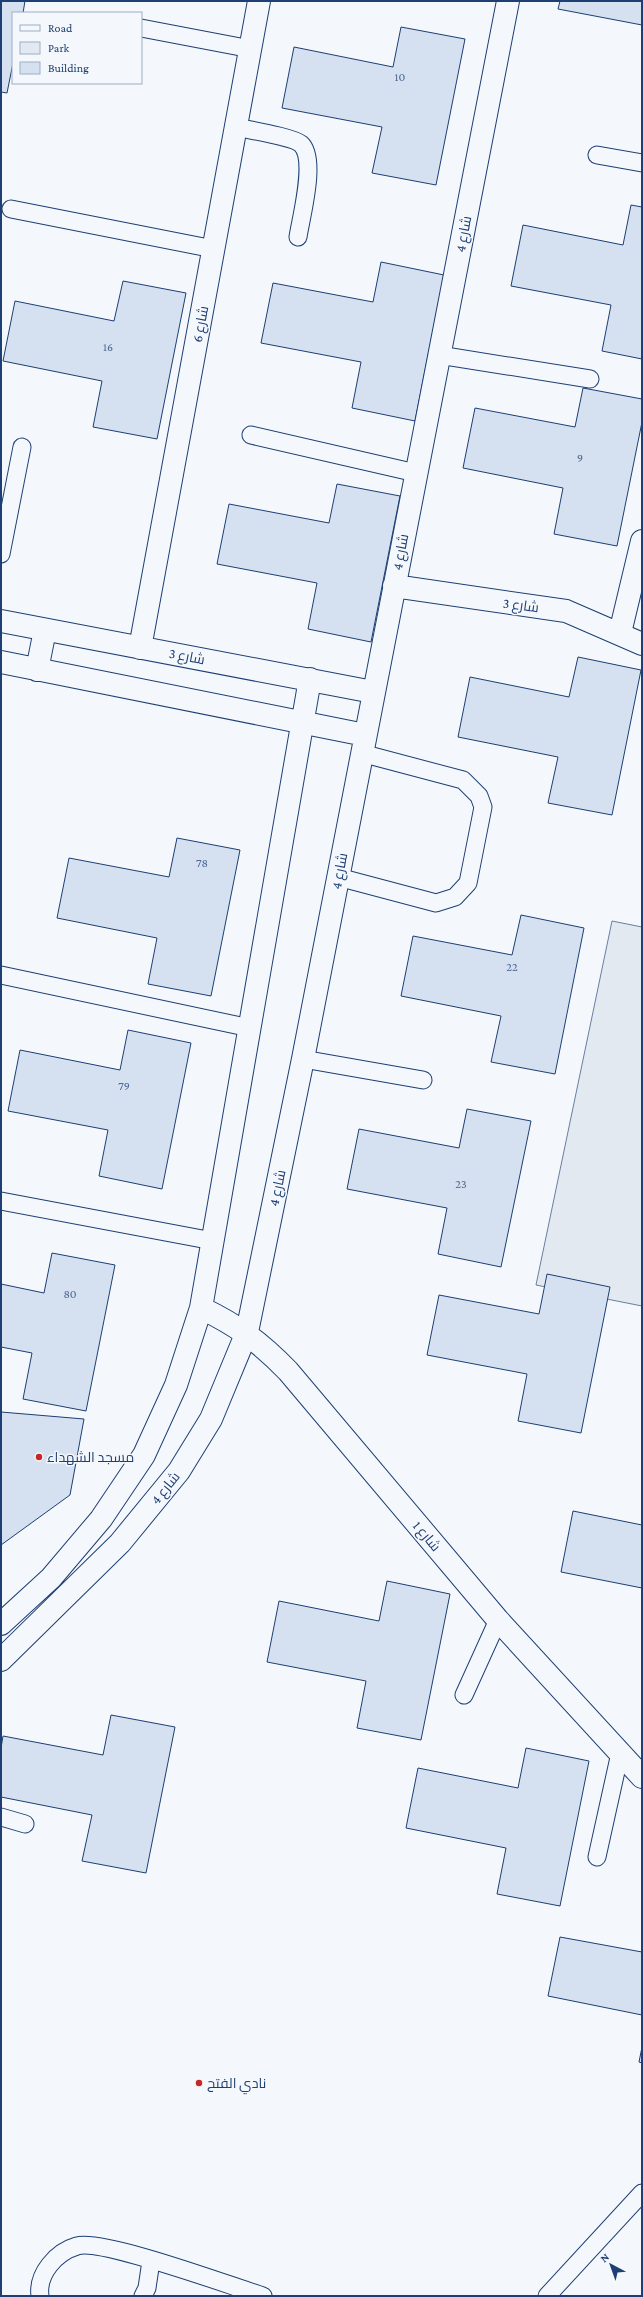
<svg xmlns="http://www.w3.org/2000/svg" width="643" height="2297" font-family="'Crimson Pro',Cairo,serif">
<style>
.green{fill:#e3e9f0;stroke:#687fa3}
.building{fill:#d5e0f0;stroke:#1d3f73}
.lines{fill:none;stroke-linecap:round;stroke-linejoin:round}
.service-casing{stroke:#1d3f73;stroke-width:19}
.minor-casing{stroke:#1d3f73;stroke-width:24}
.service{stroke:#f4f7fb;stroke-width:17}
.minor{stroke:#f4f7fb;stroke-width:22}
.poi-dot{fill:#c62828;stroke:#f4f7fb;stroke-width:1.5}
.labels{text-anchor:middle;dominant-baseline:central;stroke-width:3;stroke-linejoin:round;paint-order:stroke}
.number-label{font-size:12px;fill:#4b6792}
.street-label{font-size:14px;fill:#1d3f73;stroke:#f4f7fb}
.poi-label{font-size:14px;fill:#1d3f73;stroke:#f4f7fb;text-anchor:start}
</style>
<rect width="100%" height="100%" fill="#f4f7fb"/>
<!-- green -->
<path class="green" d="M612,921l30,6v379l-106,-21z"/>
<!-- building -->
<path class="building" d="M1,1h24l-2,12h-10v50l-6,30 -6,-1z
M560,1h82v24l-84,-16z
M401,27l64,12 -29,146 -64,-12 10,-46 -100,-19 12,-61 99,20z
M631,205l11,2v152l-40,-8 9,-46 -100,-19 12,-61 100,20z
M381,262l63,13 -29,146 -63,-13 9,-46 -100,-19 12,-60 100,19z
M123,281l63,12 -29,146 -64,-12 9,-46 -99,-20 12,-60 99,20z
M583,388l59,11v23l-25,124 -63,-12 9,-46 -100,-20 12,-60 100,19z
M337,484l63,12 -29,146 -63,-13 9,-46 -100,-19 12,-60 100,19z
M578,657l63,13 -29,145 -64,-12 10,-46 -100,-20 12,-60 99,20z
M177,838l63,12 -29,146 -63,-12 9,-46 -100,-20 12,-60 100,19z
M521,915l63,13 -29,146 -64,-12 10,-46 -100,-20 12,-60 99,19z
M128,1030l63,13 -29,146 -63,-13 9,-46 -100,-19 12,-61 100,20z
M467,1109l64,12 -30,146 -63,-13 9,-46 -100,-19 12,-60 100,19z
M52,1253l63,12 -29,146 -63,-12 9,-46 -31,-6v-63l43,9z
M547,1274l63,13 -29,146 -63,-12 9,-47 -100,-19 12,-60 100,19z
M1,1412l83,7 -14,76 -69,50z
M573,1511l69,14v63l-81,-16z
M387,1581l63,13 -29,146 -64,-12 9,-47 -99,-19 12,-61 100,20z
M111,1715l64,12 -29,146 -64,-12 10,-46 -91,-18v-49l2,-12 100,19z
M526,1748l63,13 -29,145 -63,-12 9,-46 -100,-20 12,-60 100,20z
M560,1937l82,15v63l-94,-19z
M642,2047v16l-3,-1z"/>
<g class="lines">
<!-- service casing -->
<g class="service-casing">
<path id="service" d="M141,28l110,21
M236,127c13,3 57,10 65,17 16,15 0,73 -3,93
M597,155l45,8
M11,209l203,40
M439,355l151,24
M251,435l165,38
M1,554l21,-107
M338,877l98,26 19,-6 13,-14 15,-76 -4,-11 -16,-16 -102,-27
M1,975l249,53
M303,1059l120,21
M1,1201l212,40
M464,1695l34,-75
M1,1817l24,7
M597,1857l23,-104
M40,2296c-3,-22 16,-44 37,-50 24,-8 154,40 186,50
M143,2296l4,-8 4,-27
M547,2296l95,-103"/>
</g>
<!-- minor casing -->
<g class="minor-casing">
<path id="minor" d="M394,586l172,25 76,33
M1,621l372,71
M620,633l22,-92
M140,648l119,-647
M1,662l364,73
M37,670l8,-40
M201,1308c36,17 60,35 87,63l210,249 144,157
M1,1624l50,-46 50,-59 43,-64 32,-70 25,-77 109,-629
M1,1660l119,-117 59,-72 32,-52 36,-87 56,-273 205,-1058"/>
</g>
<!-- service -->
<use href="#service" class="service"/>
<!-- minor -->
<use href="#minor" class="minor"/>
</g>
<!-- markers -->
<g class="poi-dot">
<circle cx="39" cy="1457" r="4"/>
<circle cx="199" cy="2083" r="4"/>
</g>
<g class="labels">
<!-- number labels -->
<g class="number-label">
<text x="400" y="77">10</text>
<text x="108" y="347">16</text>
<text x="580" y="458">9</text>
<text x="202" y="863">78</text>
<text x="512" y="967">22</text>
<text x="124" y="1086">79</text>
<text x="461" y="1184">23</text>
<text x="70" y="1294">80</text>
</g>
<!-- street labels -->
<g class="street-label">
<text transform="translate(463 234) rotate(-79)">شارع 4</text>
<text transform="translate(200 324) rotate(-79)">شارع 6</text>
<text transform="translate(400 552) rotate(-79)">شارع 4</text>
<text transform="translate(521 605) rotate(8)">شارع 3</text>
<text transform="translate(187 656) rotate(11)">شارع 3</text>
<text transform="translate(339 871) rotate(-79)">شارع 4</text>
<text transform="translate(277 1188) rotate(-78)">شارع 4</text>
<text transform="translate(165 1488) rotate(-51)">شارع 4</text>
<text transform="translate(427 1536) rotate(50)">شارع 1</text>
</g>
<!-- poi labels -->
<g class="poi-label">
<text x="47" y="1457">مسجد الشهداء</text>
<text x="207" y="2083">نادي الفتح</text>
</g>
</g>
<!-- border -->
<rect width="643" height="2297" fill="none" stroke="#1d3f73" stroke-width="4"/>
<!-- legend -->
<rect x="12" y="12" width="130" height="72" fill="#f4f7fb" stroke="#9eadc5"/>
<rect x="20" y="25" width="20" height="6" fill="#f4f7fb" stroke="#9eadc5"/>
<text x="48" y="32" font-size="12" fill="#1d3f73">Road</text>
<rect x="20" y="42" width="20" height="12" fill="#e3e9f0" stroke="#9eadc5"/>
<text x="48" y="52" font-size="12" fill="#1d3f73">Park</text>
<rect x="20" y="62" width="20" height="12" fill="#d5e0f0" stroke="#9eadc5"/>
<text x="48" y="72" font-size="12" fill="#1d3f73">Building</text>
<!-- north arrow -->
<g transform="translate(611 2265) rotate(319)" stroke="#f4f7fb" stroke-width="3" paint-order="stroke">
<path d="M0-3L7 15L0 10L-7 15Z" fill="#1d3f73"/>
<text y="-6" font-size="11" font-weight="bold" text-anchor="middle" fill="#1d3f73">N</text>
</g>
</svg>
